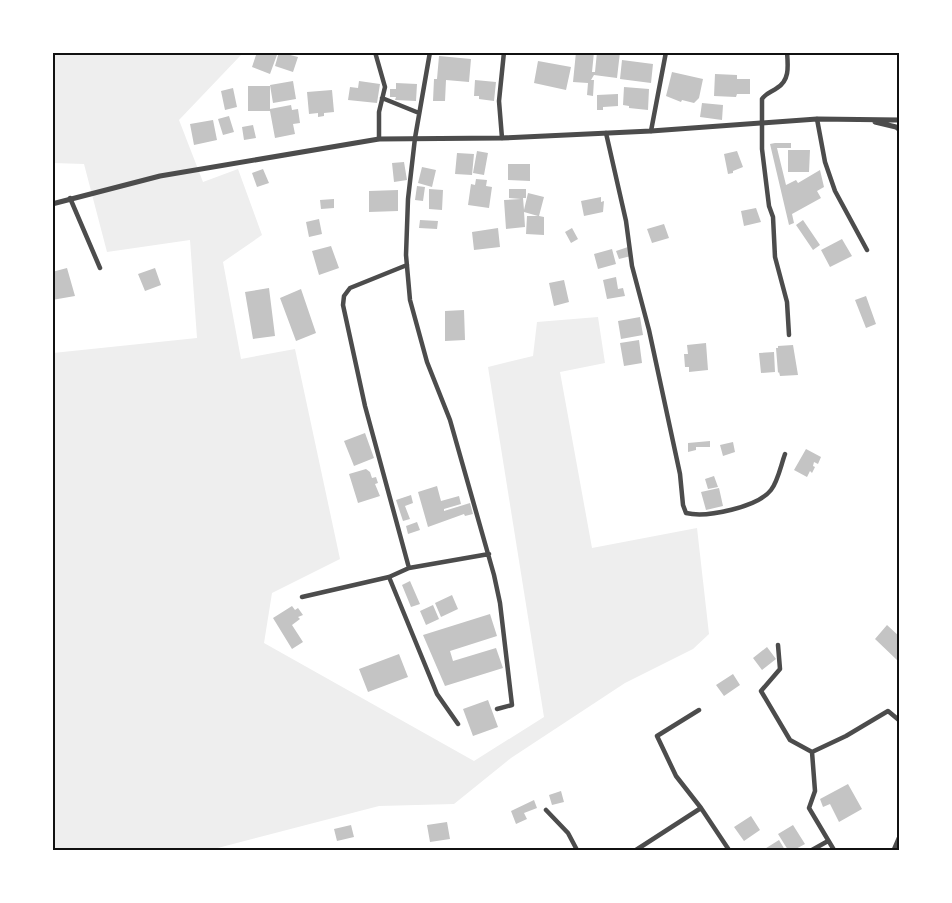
<svg xmlns="http://www.w3.org/2000/svg" width="952" height="903" font-family="'Golos Text',sans-serif">
<style>
.green{fill:#eee}
.building{fill:#c4c4c4}
.lines{fill:none;stroke-linecap:round;stroke-linejoin:round}
.minor{stroke:#4c4c4c;stroke-width:4.5}
.tertiary{stroke:#4c4c4c;stroke-width:5}
.neatline{fill:none;stroke:#111;stroke-width:2}
</style>
<rect width="100%" height="100%" fill="#fff"/>
<!-- green -->
<path class="green" d="M53,53h188v2l-62,65 24,62 35,-13 24,66 -39,27 18,97 54,-10 45,210 -68,34 -8,50 210,118 70,-44 -56,-350 45,-11 4,-34 61,-5 7,46 -45,9 32,176 105,-20 12,106 -16,15 -68,34 -114,75 -57,46 -75,2 -169,44h-157v-497l144,-15 -7,-98 -83,12 -23,-88 -31,-1z"/>
<!-- building -->
<path class="building" d="M257,52h21l-8,22 -18,-7z
M279,52l19,5 -5,15 -18,-6z
M576,52h18l-2,20h3l2,-20h23l-3,26 -23,-3 -3,5h3l-1,16 -6,-1 1,-12 -15,-1z
M439,56l32,3 -2,23 -23,-2 -1,21h-12l1,-22h3z
M622,60l31,4 -2,19 -31,-4z
M538,61l33,6 -5,23 -32,-7z
M672,72l31,7 -4,19 -5,5 -12,-3 -1,2 -15,-6z
M715,74l22,1v4h13v15h-13l-1,3 -22,-1z
M475,80l21,2 -2,19 -15,-2v-3h-5z
M293,81l3,18 -23,4 -3,-18z
M359,81l21,3 -3,19 -29,-3 2,-13 8,1z
M396,83l21,1 -1,17 -21,-1 1,-3h-6v-8h6z
M248,86h22v23l21,-4 1,5 6,-1 2,14 -7,1 2,10 -20,4 -5,-27h-22z
M624,87l25,2 -1,21 -19,-2v-2l-6,-1z
M233,88l4,19 -12,3 -4,-19z
M332,90l2,22 -10,1v3l-6,1v-4l-9,1 -2,-22z
M618,94v12l-15,1v3h-6v-15z
M702,103l21,2 -1,15 -22,-3z
M229,116l5,16 -11,3 -5,-16z
M213,120l4,20 -23,5 -4,-21z
M253,125l3,13 -12,2 -2,-13z
M775,143h16v5h-14l9,37 10,-5 2,3 22,-13 4,17 -7,4 4,7 -29,16 2,9 -5,2 -19,-81z
M788,150h22l-1,22h-21z
M477,151l11,2 -4,22 -11,-2z
M737,151l6,16 -10,4v2l-5,1 -4,-20z
M457,153l17,1 -2,21 -17,-1z
M404,162l3,18 -13,2 -2,-19z
M508,164h22v17l-22,-1z
M422,167l14,3 -4,17 -14,-4z
M263,169l6,14 -12,4 -5,-14z
M476,179l11,1 -1,6 6,1 -3,21 -21,-3 3,-21 4,1z
M417,186l8,1 -2,14 -8,-1z
M429,189l14,1 -1,20 -13,-1z
M509,189h17v9h-3l1,12 4,-17 16,4 -5,19 5,1v18l-18,-1 1,-18h11l-14,-4 1,15 -19,2 -2,-29 17,-1 -12,-1z
M398,190v21l-29,1v-21z
M601,197v5l3,-1 -1,11 -19,4 -3,-15z
M334,199v9l-13,1 -1,-9z
M756,208l5,14 -17,4 -3,-15z
M319,219l3,15 -13,3 -3,-15z
M420,220l18,1 -1,8 -18,-1z
M803,220l17,25 -7,5 -17,-25z
M664,224l5,14 -17,5 -5,-14z
M498,228l2,19 -26,3 -2,-18z
M572,228l6,11 -7,4 -6,-11z
M842,239l10,17 -22,11 -9,-17z
M331,246l8,22 -20,7 -7,-24z
M628,247l3,9 -12,3 -3,-8z
M612,249l4,15 -18,5 -4,-15z
M67,268l8,28 -23,4v-28z
M155,268l6,17 -16,6 -7,-17z
M616,277l2,12 5,-1 2,8 -18,3 -4,-19z
M564,280l5,22 -15,4 -5,-23z
M269,288l6,48 -22,3 -8,-47z
M301,289l15,44 -20,8 -16,-43z
M866,296l10,28 -10,4 -11,-28z
M464,310l1,30 -20,1v-30z
M640,317l3,18 -22,4 -3,-18z
M639,340l3,23 -18,3 -4,-23z
M706,343l2,27 -19,2v-5h-4l-1,-13h4l-1,-9z
M793,345l5,30 -18,1 -1,-4 -1,1 -2,-25h2v-2z
M774,352l1,20 -14,1 -2,-20z
M365,433l9,25 -20,8 -10,-25z
M710,441v6h-14v3l-8,2v-9z
M733,442l2,10 -12,4 -3,-11z
M806,449l15,8 -3,7 -4,-2 -1,4 2,1 -3,6 -2,-2 -3,6 -13,-7z
M366,469l4,3 2,6 4,-1 2,6 -3,1 5,12 -22,7 -9,-29z
M714,476l4,11 -10,2 -3,-10z
M437,486l4,15 18,-5 2,8 -17,5v2l26,-8 3,11 -8,2 -1,-2 -36,13 -10,-35z
M719,488l4,18 -17,4 -5,-18z
M411,495l2,8 -8,3 5,13 -7,2 -7,-21z
M417,522l3,8 -12,4 -2,-8z
M410,581l10,23 -9,3 -9,-22z
M452,595l6,14 -17,8 -6,-14z
M433,605l6,14 -13,6 -6,-14z
M292,606l3,4 3,-2 5,7 -5,2 2,2 -8,6 11,17 -11,7 -19,-31z
M490,614l7,22 -47,15 3,10 43,-13 7,20 -58,18 -22,-51z
M887,625l13,12v21l-3,2 -22,-21z
M767,647l9,12 -14,11 -9,-12z
M399,654l9,23 -40,15 -9,-23z
M733,674l7,11 -16,11 -8,-11z
M488,700l10,27 -25,9 -10,-27z
M848,784l14,25 -23,13 -9,-18 -7,3 -3,-8z
M561,791l3,11 -12,3 -3,-10z
M534,800l3,8 -13,5 3,6 -11,5 -5,-13z
M751,816l9,14 -16,11 -10,-14z
M447,822l3,17 -20,3 -3,-17z
M351,825l3,12 -17,4 -3,-12z
M793,825l12,19 -11,6h-6l-10,-16z
M779,840l6,10h-22z"/>
<g class="lines">
<!-- minor -->
<path class="minor" d="M375,52l10,35 -6,25v27
M430,52l-15,86 -7,61 -2,56 4,45 17,62 23,58 44,155 6,28 12,102 -15,4
M787,52c1,14 3,28 -10,36 -5,4 -11,5 -15,11v50l7,57 4,11 2,40 12,45 2,33
M382,98l37,15
M817,119l8,43 10,29 32,59
M651,131l15,-79
M606,133l20,88 6,45 17,64 31,144 3,31 3,8c21,5 72,-6 85,-23 7,-9 10,-25 14,-36
M502,138l-3,-37 5,-49
M70,198l30,70
M407,265l-57,23 -6,8 -1,9 22,101 44,162
M389,577l48,117 21,30
M302,597l87,-20 20,-9 80,-14
M778,645l2,24 -19,22 29,49 22,12 34,-16 42,-25 12,10
M699,710l-42,26 19,40 25,32 28,42
M812,752l3,39 -6,17 25,42
M546,810l22,23 9,17
M636,850l65,-42
M812,850l16,-9"/>
<!-- tertiary -->
<path class="tertiary" d="M875,122l21,5 4,3
M52,204l108,-28 219,-37 123,-1 149,-7 166,-12 83,1
M894,850l6,-14"/>
</g>
<!-- border -->
<rect width="952" height="903" fill="none" stroke="#ffffff" stroke-width="108"/>
<rect x="54" y="54" width="844" height="795" class="neatline"/>
</svg>
